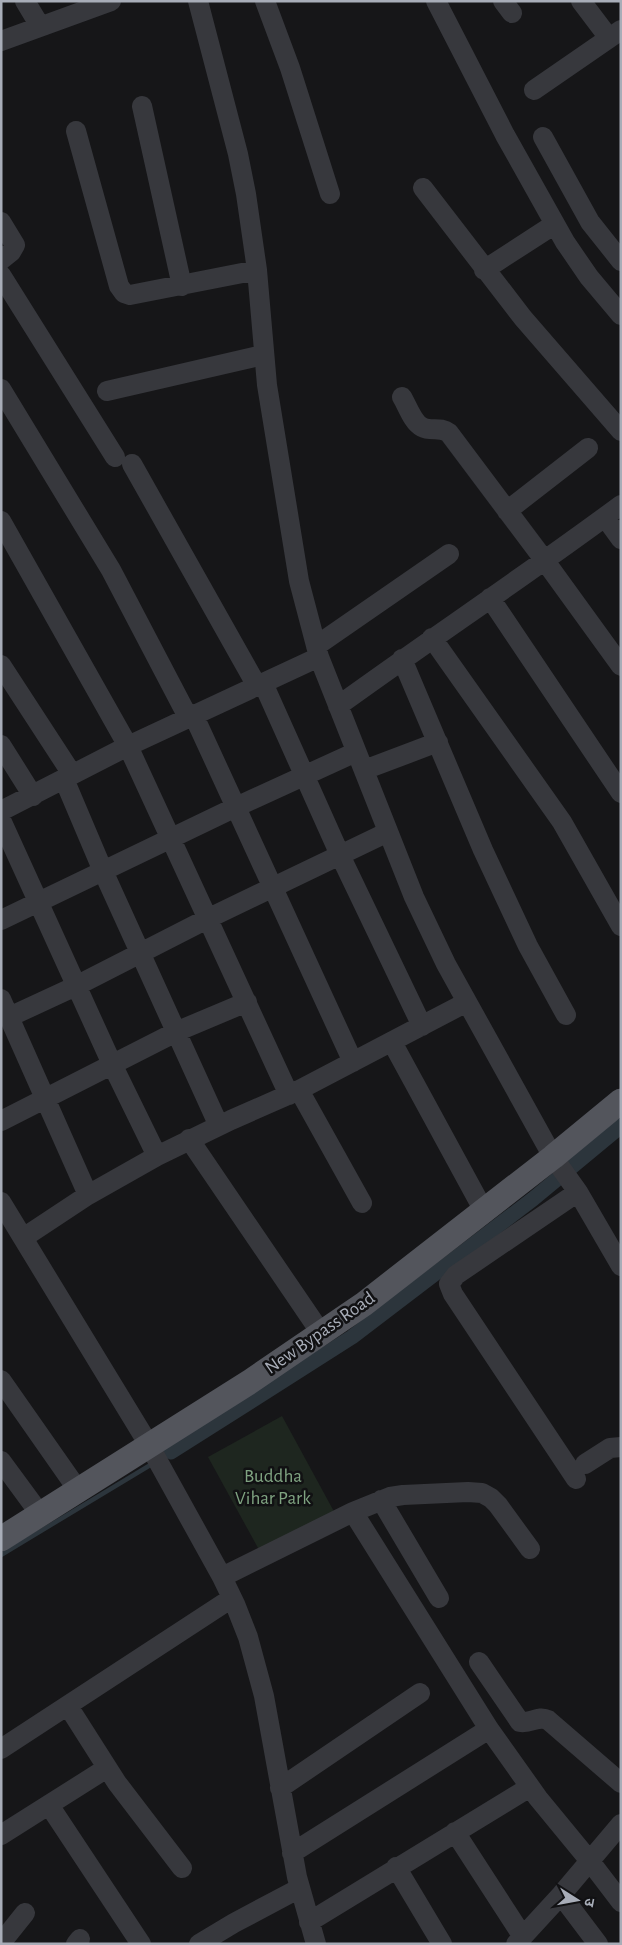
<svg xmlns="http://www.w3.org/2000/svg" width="622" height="1945" font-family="'Alegreya Sans','Noto Sans Devanagari',sans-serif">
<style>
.green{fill:#1e261f}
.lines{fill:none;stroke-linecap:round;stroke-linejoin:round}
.stream{stroke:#2c353c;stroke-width:4.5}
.canal{stroke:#2c353c;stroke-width:15}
.minor{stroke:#37383d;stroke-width:20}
.major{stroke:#53555c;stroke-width:25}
.labels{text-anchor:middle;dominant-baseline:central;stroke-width:5;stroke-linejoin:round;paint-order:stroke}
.street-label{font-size:19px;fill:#a8adb8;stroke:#111113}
.park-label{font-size:19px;fill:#7fa381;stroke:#111113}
</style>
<rect width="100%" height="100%" fill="#161618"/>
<!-- green -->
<path class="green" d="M282,1416l55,101 -74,40 -55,-100z"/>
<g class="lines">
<!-- stream -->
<path class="stream" d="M1,1555l151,-91"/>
<!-- canal -->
<path class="canal" d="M171,1452l181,-115 181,-138 88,-73"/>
<!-- minor -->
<path class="minor" d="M25,1l15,25
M198,1l40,153 8,40 11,76 10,115 32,196 20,76 95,240 32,67 107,193 25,35 43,74
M265,1l25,67 40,126
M436,1l69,134 60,107 24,35 32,38
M503,1l9,12
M581,1l28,37
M1,41l110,-40
M534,90l87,-60
M142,106l40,180
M76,131l43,155 5,7 6,2 127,-25
M543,137l47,85 31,39
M423,188l100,130 98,113
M1,222l14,23 -4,7 -10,8
M484,270l71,-46
M1,275l114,182
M1,389l110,181 77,147
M107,391l156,-36
M402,397c5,8 11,26 20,30 9,5 18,-1 27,6l96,128 76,105
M132,464l125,222
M507,511l81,-63
M605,517l16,22
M1,521l127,225 161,349
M490,598l131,195
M432,638l130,184 59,104
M316,646l133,-92
M402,659l81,191 45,96 38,69
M1,665l71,109
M263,683l77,172 82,171
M338,706c94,-68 190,-132 283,-201
M193,714l160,348
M1,745l32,51
M364,770l74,-28
M64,779l39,92 116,255
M1,811l127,-65 191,-89
M1,820l111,244 45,92
M1,920l235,-113 120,-55
M1,999l87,196
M9,1017l67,-31 131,-67 181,-87
M392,1042l92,169
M299,1090l63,113
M1,1121l177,-90 69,-29
M189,1139l132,194
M1,1202l148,243 73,132 13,27 13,33 16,59 33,181 19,67
M23,1238l65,-43 69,-39 74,-36 68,-30 168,-88
M1,1380l77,110
M1,1461l39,53
M585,1464l25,-16 11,-1
M576,1479l-123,-185 -4,-10 7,-9 122,-83
M381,1500l58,98
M353,1512l136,217 49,69 51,62 32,42
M222,1577l131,-65 37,-15 13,-2 65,-3 14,1 9,5 7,7 32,44
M479,1662l41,60c11,2 18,-7 28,-2l73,63
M68,1706l49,77 65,85
M1,1749l231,-151
M280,1788l140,-95
M49,1805l92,139
M455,1832l68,105
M1,1835l106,-67
M292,1853l197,-124
M396,1867l46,77
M561,1895l37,49
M309,1922l221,-135
M1,1943l24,-30
M76,1944l4,-5
M199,1944l35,-21 66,-35
M516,1944l45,-49 60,-71"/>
<!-- major -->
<path class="major" d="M1,1539l250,-158 113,-77 189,-147 68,-56"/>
</g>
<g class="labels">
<!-- street labels -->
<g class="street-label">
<text transform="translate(320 1333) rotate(-35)">New Bypass Road</text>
</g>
<!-- park labels -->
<g class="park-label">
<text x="273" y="1476">Buddha<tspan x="273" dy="22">Vihar Park</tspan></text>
</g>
</g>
<!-- border -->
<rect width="622" height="1945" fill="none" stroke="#a8adb8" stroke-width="5"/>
<!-- north arrow -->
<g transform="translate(577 1900) rotate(101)" stroke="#111113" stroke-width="4" paint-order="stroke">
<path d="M0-4L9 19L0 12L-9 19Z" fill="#a8adb8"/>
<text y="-8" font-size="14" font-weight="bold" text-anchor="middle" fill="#a8adb8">उ</text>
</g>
</svg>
